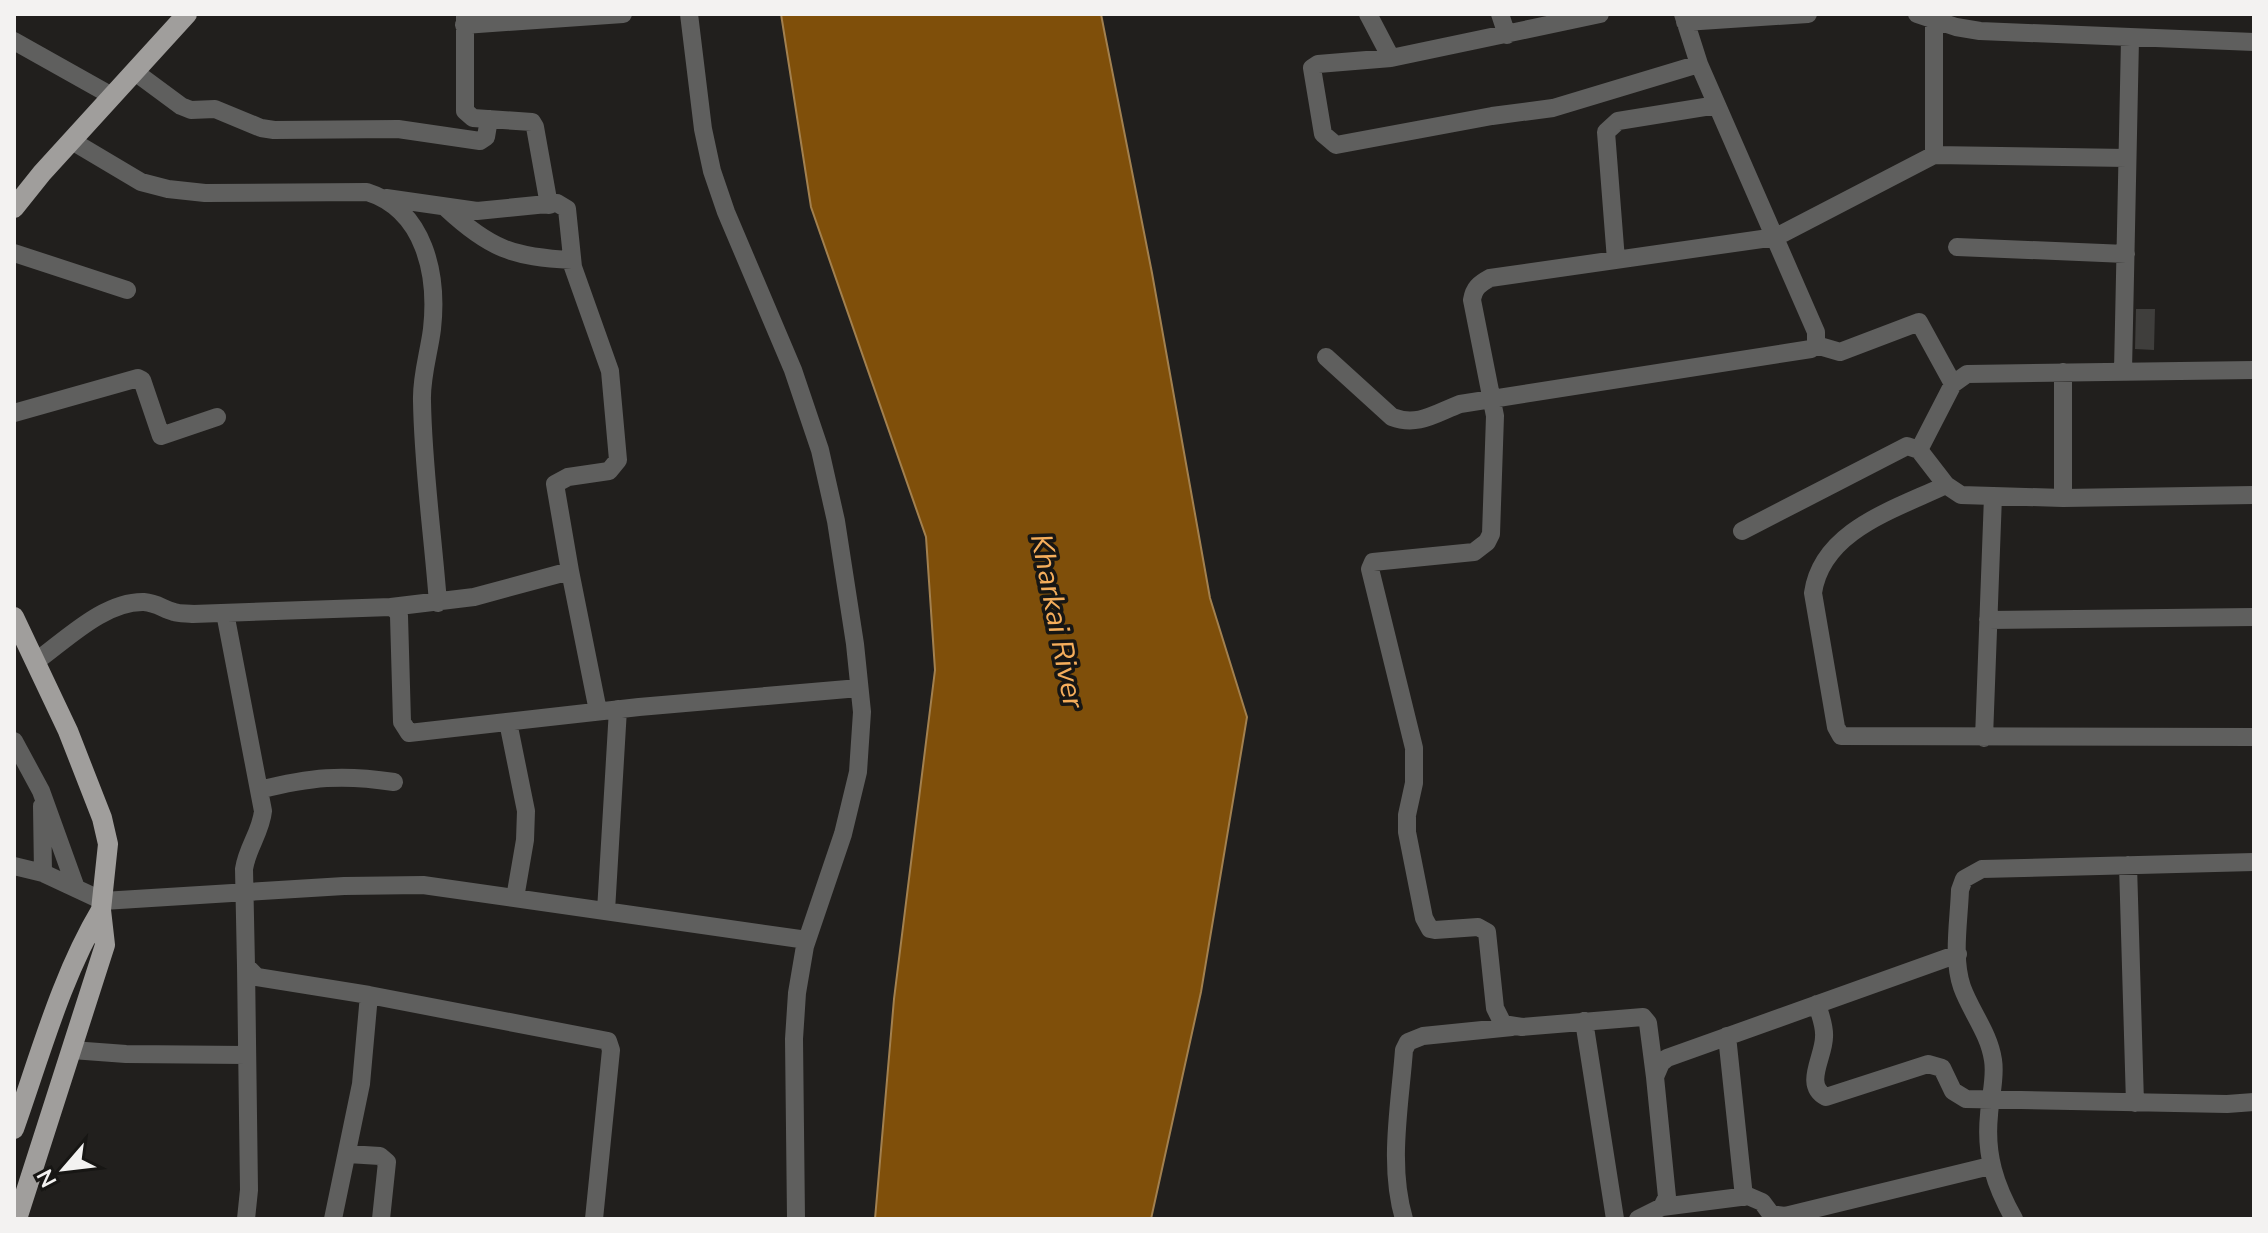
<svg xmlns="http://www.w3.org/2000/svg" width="2268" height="1233" font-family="'Nunito Sans',sans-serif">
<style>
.water{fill:#7f4f0a;stroke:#a2804f;stroke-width:2}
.building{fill:#3f3e3c}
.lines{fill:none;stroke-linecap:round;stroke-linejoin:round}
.minor{stroke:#5f5f5e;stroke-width:18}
.major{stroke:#a09e9c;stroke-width:20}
.labels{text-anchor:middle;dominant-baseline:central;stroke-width:7;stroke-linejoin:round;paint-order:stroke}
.water-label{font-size:30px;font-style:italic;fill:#f5ae5c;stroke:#171614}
</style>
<rect width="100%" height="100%" fill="#211f1d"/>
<!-- water -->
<path class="water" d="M781,14h320l51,259 58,325 37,119 -46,275 -50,227h-276l19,-220 41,-329 -9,-133 -115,-330z"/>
<!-- building -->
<path class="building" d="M2136,309h19l-1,41 -19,-1z"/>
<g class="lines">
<!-- minor -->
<path class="minor" d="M465,14v97l8,7 59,4 3,5 14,78
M689,14l14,115 9,42 14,41 67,158 27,80 16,71 19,123 7,68 -4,60 -15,62 -38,112 -8,47 -3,46 2,180
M1368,14l23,44
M1500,14l7,21
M1600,14l-209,44 -73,6 -6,4 11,66 13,11 156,-29 61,-8 146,-44
M1917,14l39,13 24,4 274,11
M1934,19v136
M1685,22l123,-8
M464,25l159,-11
M14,41l98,55
M135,72l46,34 10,4 24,-1 46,19 13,2 124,-1 82,12 6,-4 3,-18
M72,141l69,41 27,7 37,4 162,-1c58,18 71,83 65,137 -3,24 -11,48 -10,72 1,67 11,135 16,202
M386,198l91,13 80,-8 10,6 6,58 37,104 8,89 -9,11 -41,6 -13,7 15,87
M446,208c44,41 67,49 126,52
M1957,247l169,7
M14,253l113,37
M1616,260l-10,-128 12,-11 99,-16
M1816,345l24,7 79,-30 34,62
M1326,357l66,60c26,10 44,-4 68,-13l351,-55 5,-4v-13l-117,-268 -16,-50
M2123,371l7,-332
M2063,372v126
M14,413l124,-35 4,2 19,56 56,-19
M1919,450l34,-66 14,-10 287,-4
M1946,485c-50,24 -124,45 -133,108l23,134 5,9 413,1
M1742,531l165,-85 12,4 27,35 15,10 102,3 191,-3
M391,607l83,-10 96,-26 28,140
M225,613l38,198c-2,21 -16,37 -19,58l2,97 11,11 112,18 239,46 3,9 -17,169
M1988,620l266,-3
M35,662c31,-22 69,-61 109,-60 13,1 19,7 30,10 6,2 13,1 19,2l198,-7 6,4 2,5 3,106 7,11 230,-26 220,-19
M508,722l18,89 -1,29 -10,58
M1984,738l9,-242
M14,741l27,50 35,97
M259,790c52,-13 83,-16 135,-8
M42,806l1,67
M2128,865l7,238
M14,866l29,7 60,28 241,-15 79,-1 384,55
M606,911l12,-202
M1817,1004c3,11 8,22 7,33 0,20 -21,48 2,60l102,-33 14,4 11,23 13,8 261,5 27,-2
M1584,1021l31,198
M1727,1036l17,161
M72,1050l54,4 121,1
M1655,1077l-7,-54 -5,-6 -121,10 -19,-3 -8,-16 -8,-76 -9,-5 -43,3 -5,-1 -6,-11 -17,-86v-17l7,-32v-35l-44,-179 3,-7 101,-10 13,-10 4,-8 4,-118 -23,-116c2,-12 7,-16 18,-22l286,-41 158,-82 193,3
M348,1154l32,2 7,6 -6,57
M1662,1207l86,-11 14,6 9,12 14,2 205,-50
M246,1219l3,-29 -3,-224
M333,1219l28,-135 8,-89
M1404,1219c-16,-54 -4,-114 0,-169l4,-8 15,-6 89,-9
M1638,1219l24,-12 5,-10 -12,-120 6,-14 6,-5 291,-104
M2014,1219c-19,-34 -29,-64 -25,-104 1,-18 7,-37 4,-55 -4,-27 -22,-48 -31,-73 -10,-29 -3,-66 -2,-97l4,-11 18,-10 272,-7"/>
<!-- major -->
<path class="major" d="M14,208l28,-35 145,-159
M14,617l54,114 34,87 6,26 -7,66 4,35 -88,274
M14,1129c26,-73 47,-152 87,-219"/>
</g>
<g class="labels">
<!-- water labels -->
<g class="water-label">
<text transform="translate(1057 621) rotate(79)">Kharkai River</text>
</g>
</g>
<!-- border -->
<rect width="2268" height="1233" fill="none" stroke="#f3f2f1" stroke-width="32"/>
<!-- north arrow -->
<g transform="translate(64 1169) rotate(242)" stroke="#171614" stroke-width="6" paint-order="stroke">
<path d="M0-6L14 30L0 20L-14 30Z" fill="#f3f2f1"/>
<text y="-12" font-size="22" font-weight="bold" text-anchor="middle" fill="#f3f2f1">N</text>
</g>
</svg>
